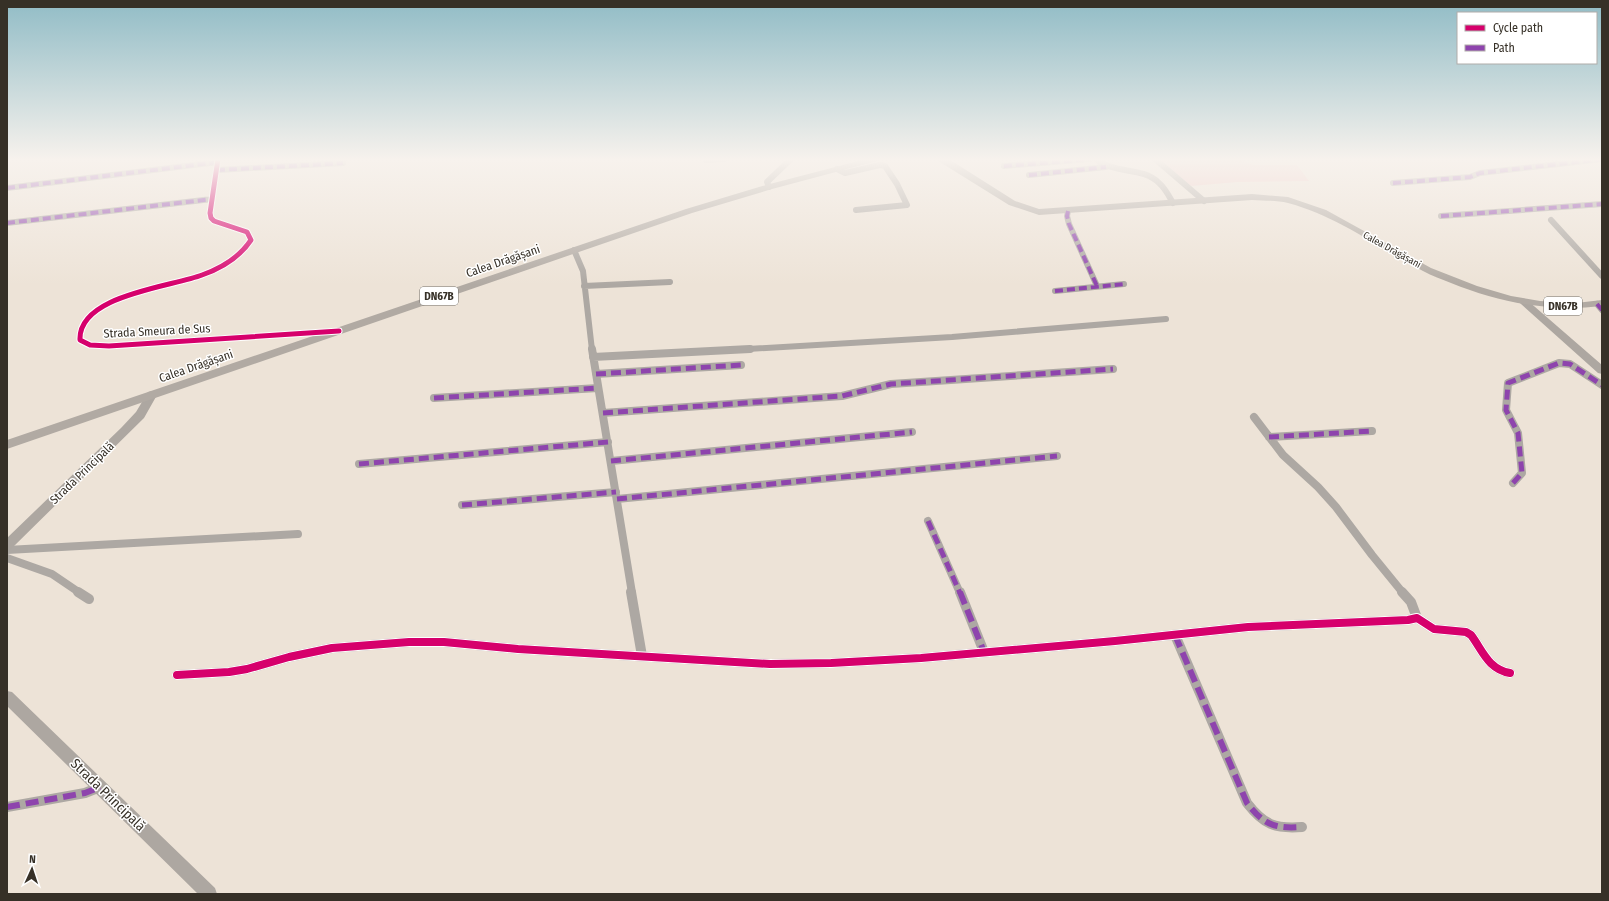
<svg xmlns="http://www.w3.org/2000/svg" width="1609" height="901" font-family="'Fira Sans Condensed',sans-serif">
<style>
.green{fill:#f1c8c5}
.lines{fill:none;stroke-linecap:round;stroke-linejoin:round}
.street-far2{stroke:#ada8a3;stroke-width:6}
.street-far1{stroke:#ada8a3;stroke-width:8}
.street{stroke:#ada8a3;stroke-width:10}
.secondary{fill:#ada7a1;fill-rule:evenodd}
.primary{fill:#b1aaa3;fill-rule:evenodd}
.quiet-far2{stroke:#8e44ad;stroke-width:4;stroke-dasharray:8 4;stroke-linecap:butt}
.quiet-far1{stroke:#8e44ad;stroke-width:5;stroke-dasharray:10 5;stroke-linecap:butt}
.quiet{stroke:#8e44ad;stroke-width:6;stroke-dasharray:13 6;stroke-linecap:butt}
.cycleway-far1-casing{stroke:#fff;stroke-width:7}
.cycleway-casing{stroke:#fff;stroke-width:10}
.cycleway-far1{stroke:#d6006c;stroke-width:5}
.cycleway{stroke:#d6006c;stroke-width:8}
.labels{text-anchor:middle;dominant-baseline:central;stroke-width:3;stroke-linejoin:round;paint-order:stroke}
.far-street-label{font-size:10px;fill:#363027;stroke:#fff}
.shield{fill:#fff;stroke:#726e68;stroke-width:1}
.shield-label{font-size:11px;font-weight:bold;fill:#363027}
.street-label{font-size:12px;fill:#363027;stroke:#fff}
.near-street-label{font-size:14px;fill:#363027;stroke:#fff}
</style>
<rect width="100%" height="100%" fill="#ede3d7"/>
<!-- green -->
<path class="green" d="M1159,159h80l14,6h44l12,16 -72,1 -46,4z"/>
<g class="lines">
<!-- street-far2 -->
<path class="street-far2" d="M218,159l-8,54 1,5 3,3 33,11 4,8c-12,18 -29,28 -49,35 -31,12 -124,20 -122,65l10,5 19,1 228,-15
M1096,159c19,16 46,7 63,24 6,5 10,13 14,20
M1155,159l49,42
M706,160l18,-1
M1004,166l86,-7
M837,169l8,4 35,-8 5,1 12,18 10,21 -51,5
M217,170l126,-7
M1029,175l77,-8
M1393,183l77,-6 10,-4 122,-14
M769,187l-2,-5 24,-23
M7,188l211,-26
M1068,211l-1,5 2,8 28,62
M1441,216l161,-12
M1551,220l51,56
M7,223l205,-24
M574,250l9,21 9,79
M584,286l86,-4
M1055,291l69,-7
M1597,304l5,6
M731,350l221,-13 214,-18"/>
<!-- street-far1 -->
<path class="street-far1" d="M592,349l40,244
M593,357l157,-8
M596,374l145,-9
M434,398l164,-10
M603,413l239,-17 49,-12 222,-15
M1254,417l29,38 35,32 18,20 36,48 31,38
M1269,437l103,-6
M611,461l301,-29
M359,464l249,-22
M1513,483l9,-10 -4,-40 -12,-23 2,-27 51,-20 11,1 32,21
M617,499l440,-43
M462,505l154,-13
M928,521l32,72
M7,550l291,-16
M7,558l45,16 28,19"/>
<!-- street -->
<path class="street" d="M78,592l11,7
M631,592l11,64
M960,592l24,60
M1402,592l9,10 6,16
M1175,635l72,168c17,22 28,26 55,24
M177,675l52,-3 18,-3 42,-12 43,-9 77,-6h35l74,7 252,15 61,-1 90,-5 194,-17 133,-14 160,-7 9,-2 17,11 32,3 5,3c12,16 17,34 39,38
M7,807l78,-14 15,-6"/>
<!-- secondary -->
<path class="secondary" d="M1524,299l3,1 75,65v9l-4,-1 -77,-69 -2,-2z
M152,391l4,1 1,3 -13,23 -133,131 -4,2v-13l114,-110 15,-16 12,-20z
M7,691l5,1 203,196 2,6h-19l-191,-188z"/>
<!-- primary -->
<path class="primary" d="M866,159h12l-1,2 -105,28 -80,24 -685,236v-9l679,-231 80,-24z
M935,159h10l10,4 60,38 24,8 213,-15 36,3 38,13 105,58 46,18 34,10 29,5 36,2 26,-3v6c-54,6 -101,-3 -151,-23 -9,-4 -19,-7 -28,-12 -44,-23 -86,-55 -135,-68 -11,-3 -24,-2 -36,-3l-213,15 -30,-10z"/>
<!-- quiet-far2 -->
<path class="quiet-far2" d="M1004,166l86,-7
M217,170l126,-7
M1029,175l77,-8
M1393,183l77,-6 10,-4 122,-14
M7,188l211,-26
M1068,211l-1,5 2,8 28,62
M1441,216l161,-12
M7,223l205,-24
M1055,291l69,-7
M1597,304l5,6"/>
<!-- quiet-far1 -->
<path class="quiet-far1" d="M596,374l145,-9
M434,398l164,-10
M603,413l239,-17 49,-12 222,-15
M1269,437l103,-6
M611,461l301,-29
M359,464l249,-22
M1513,483l9,-10 -4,-40 -12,-23 2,-27 51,-20 11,1 32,21
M617,499l440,-43
M462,505l154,-13
M928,521l32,72"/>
<!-- quiet -->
<path class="quiet" d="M960,592l24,60
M1175,635l72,168c17,22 28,26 55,24
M7,807l78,-14 15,-6"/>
<!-- cycleway-far1 casing -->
<g class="cycleway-far1-casing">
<path id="cycleway-far1" d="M218,159l-8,54 1,5 3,3 33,11 4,8c-12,18 -29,28 -49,35 -31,12 -124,20 -122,65l10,5 19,1 230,-15"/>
</g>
<!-- cycleway casing -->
<g class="cycleway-casing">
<path id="cycleway" d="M177,675l52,-3 18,-3 42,-12 43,-9 77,-6h35l74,7 252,15 61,-1 90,-5 194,-17 133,-14 160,-7 9,-2 17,11 32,3 5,3c12,16 17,34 39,38"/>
</g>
<!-- cycleway-far1 -->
<use href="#cycleway-far1" class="cycleway-far1"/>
<!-- cycleway -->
<use href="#cycleway" class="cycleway"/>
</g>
<!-- sky -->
<linearGradient id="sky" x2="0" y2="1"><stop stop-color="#91bcc6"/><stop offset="0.56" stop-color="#f7f2ed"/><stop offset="1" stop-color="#f7f2ed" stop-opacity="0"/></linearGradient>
<rect width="1609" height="285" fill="url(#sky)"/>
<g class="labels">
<!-- far-street labels -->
<g class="far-street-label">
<text transform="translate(1392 250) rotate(29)">Calea Drăgășani</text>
</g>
<!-- shield labels -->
<g class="shield">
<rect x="420" y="287" width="38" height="18" rx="3"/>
<rect x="1544" y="297" width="38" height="18" rx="3"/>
</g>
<g class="shield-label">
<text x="439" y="296">DN67B</text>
<text x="1563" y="306">DN67B</text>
</g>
<!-- street labels -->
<g class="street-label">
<text transform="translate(503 261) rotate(-19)">Calea Drăgășani</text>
<text transform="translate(157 331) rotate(-3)">Strada Smeura de Sus</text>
<text transform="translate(196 366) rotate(-19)">Calea Drăgășani</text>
<text transform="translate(82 473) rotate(-44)">Strada Principală</text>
</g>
<!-- near-street labels -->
<g class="near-street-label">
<text transform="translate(108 795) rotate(44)">Strada Principală</text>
</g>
</g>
<!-- border -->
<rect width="1609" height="901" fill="none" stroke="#363027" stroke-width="16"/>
<!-- legend -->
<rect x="1457" y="12" width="140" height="52" fill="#ffffff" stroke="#afaca9"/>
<rect x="1465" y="25" width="20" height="6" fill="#d6006c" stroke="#afaca9"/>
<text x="1493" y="32" font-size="12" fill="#363027">Cycle path</text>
<rect x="1465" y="45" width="20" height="6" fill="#8e44ad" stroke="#afaca9"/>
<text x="1493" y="52" font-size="12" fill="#363027">Path</text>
<!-- north arrow -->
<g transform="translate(32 869) rotate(3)" stroke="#ffffff" stroke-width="3" paint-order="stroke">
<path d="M0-3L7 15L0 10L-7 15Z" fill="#363027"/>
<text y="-6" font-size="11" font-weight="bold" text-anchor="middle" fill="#363027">N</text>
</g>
</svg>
